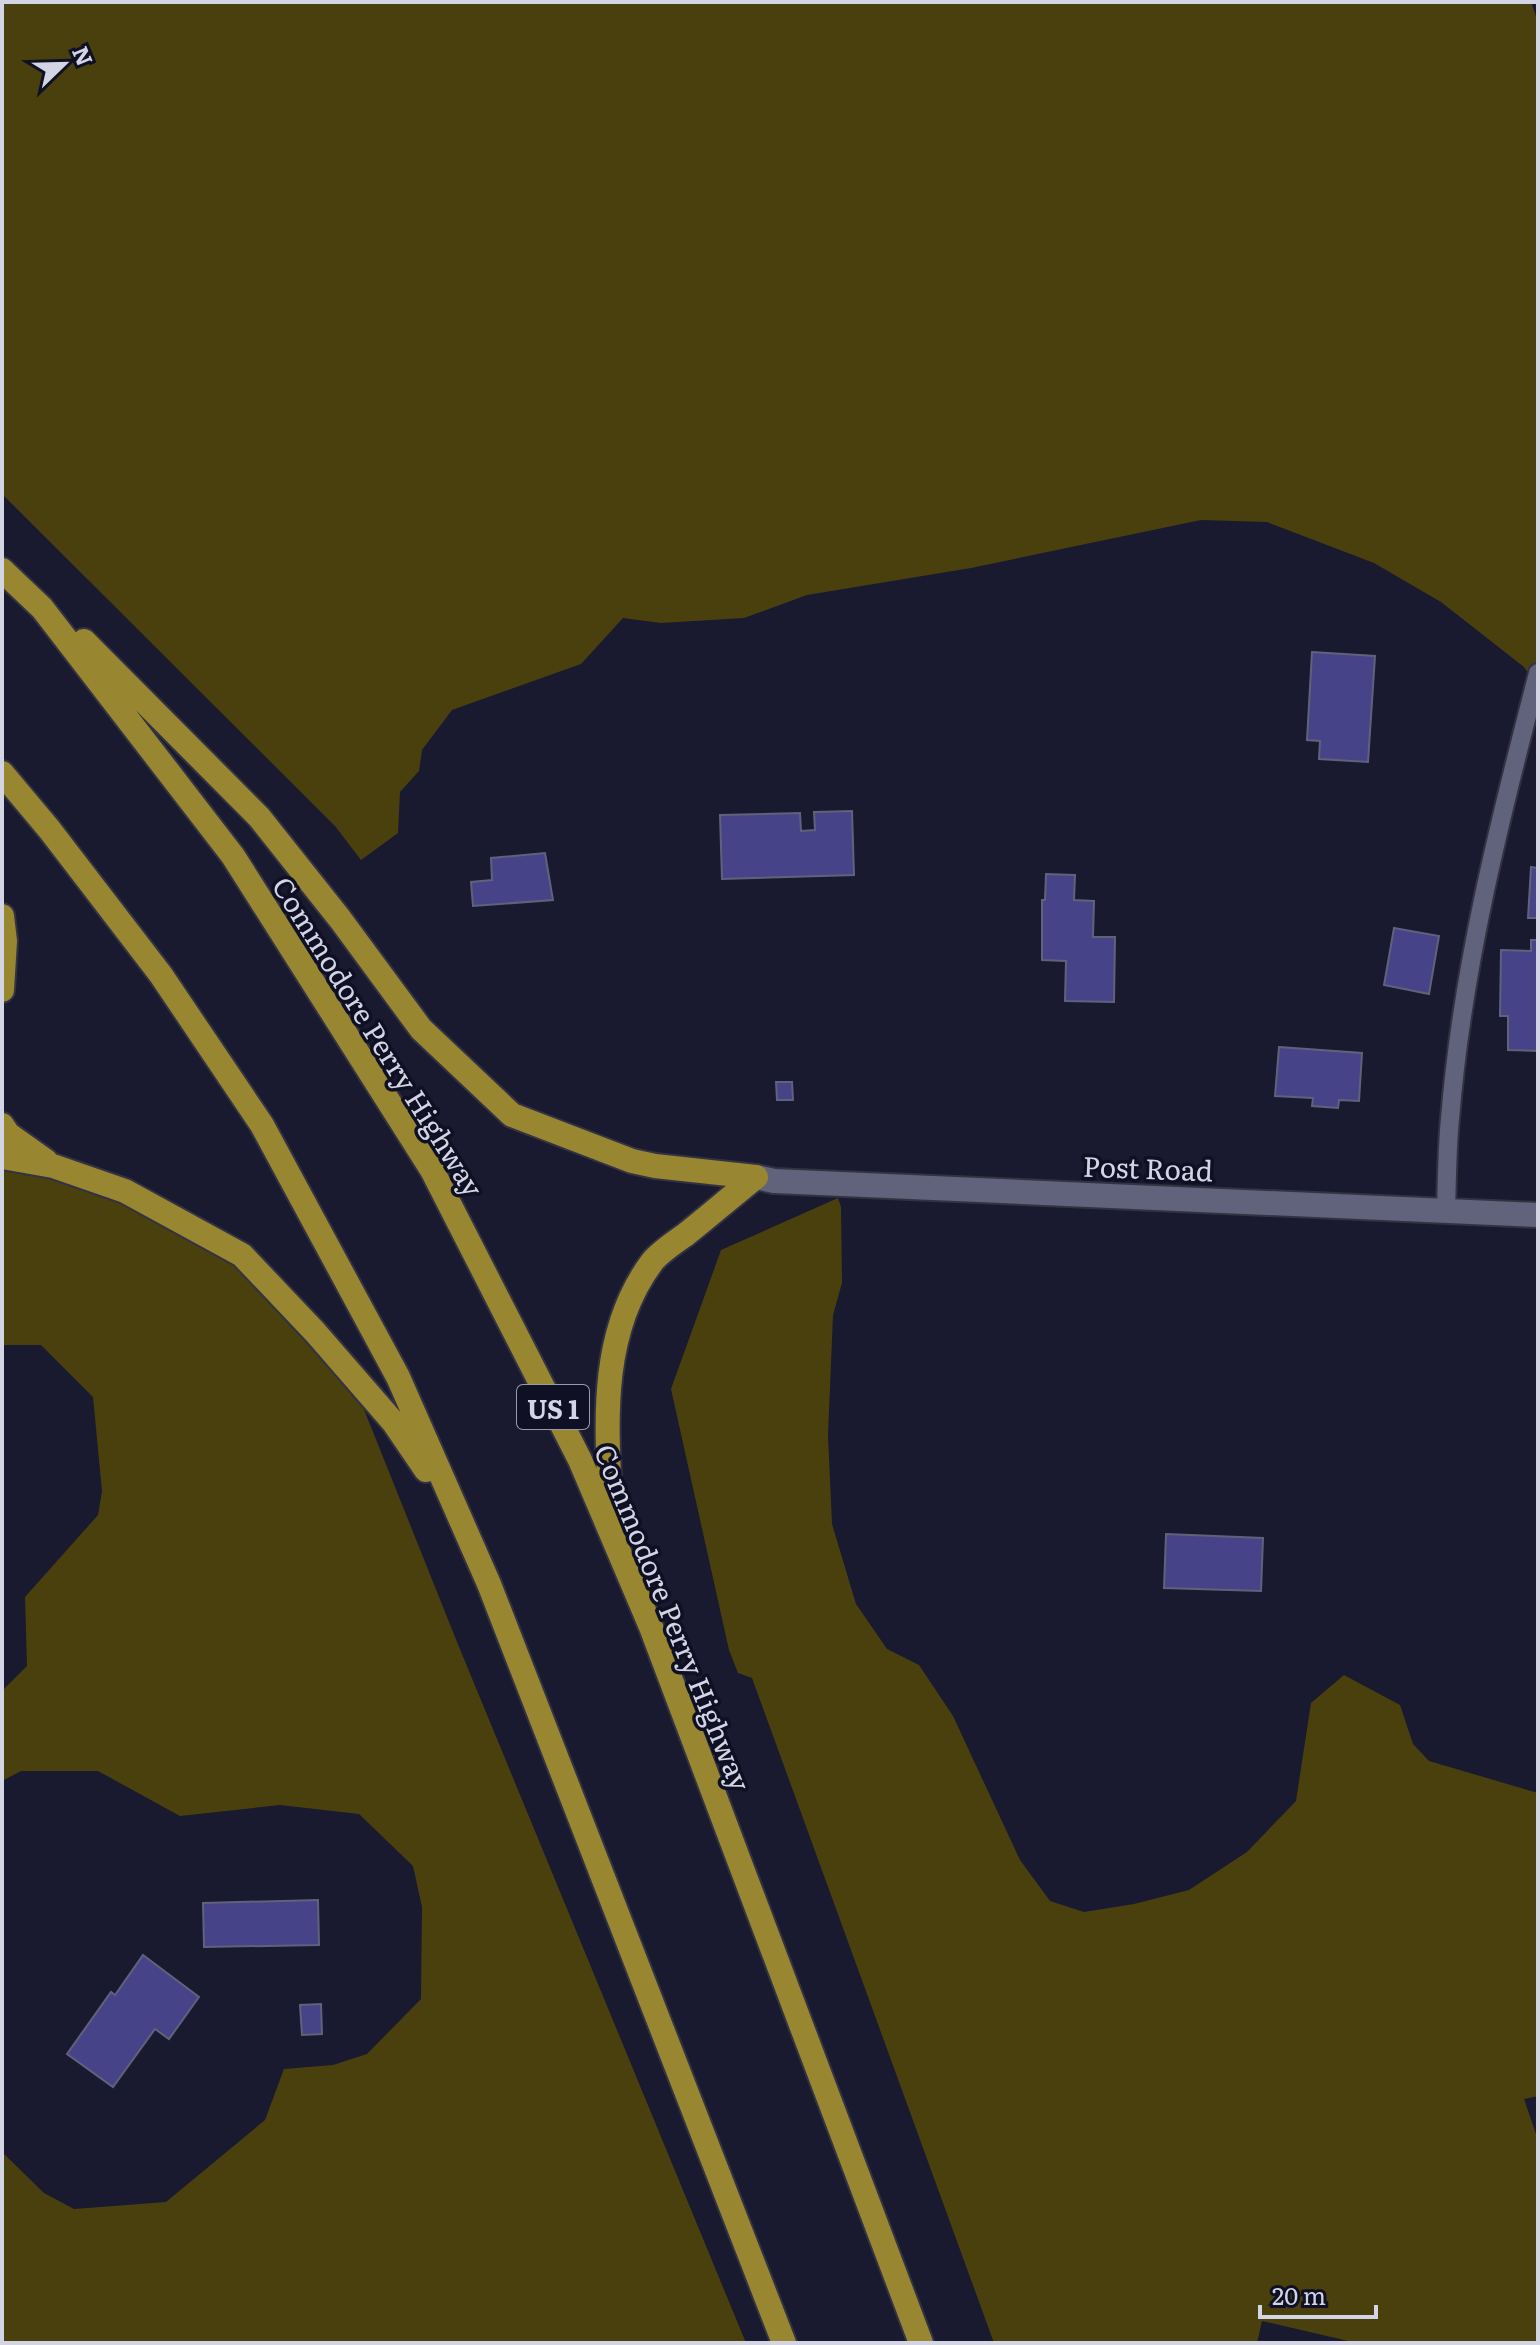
<svg xmlns="http://www.w3.org/2000/svg" width="1540" height="2345" font-family="Literata,serif">
<style>
.forest{fill:#4a400e}
.building{fill:#464389;stroke:#60617b;stroke-width:2}
.lines{fill:none;stroke-linecap:round;stroke-linejoin:round}
.lane-casing{stroke:#333243;stroke-width:22}
.secondary-casing{stroke:#333243;stroke-width:28}
.highway-casing{stroke:#333243;stroke-width:28}
.lane{stroke:#61627c;stroke-width:18}
.secondary{stroke:#61627c;stroke-width:24}
.highway{stroke:#988630;stroke-width:24}
.labels{text-anchor:middle;dominant-baseline:central;stroke-width:7;stroke-linejoin:round;paint-order:stroke}
.shield{fill:#101024;stroke:#999aaa;stroke-width:2}
.shield-label{font-size:26px;font-weight:bold;fill:#d4d5e4}
.street-label{font-size:28px;fill:#d4d5e4;stroke:#101024}
</style>
<rect width="100%" height="100%" fill="#19192f"/>
<!-- forest -->
<path class="forest" d="M2,2h1529l7,20v666l-14,-21 -83,-65 -67,-39 -107,-41 -66,-2 -230,48 -164,27 -63,23 -83,5 -38,-5 -42,46 -129,46 -30,40 -3,21 -19,21 -2,41 -37,27 -26,-34 -333,-332z
M2,1151l159,55 178,141 118,295 289,701h-744v-191l42,41 30,16 92,-7 99,-82 19,-51 49,-4 34,-11 54,-55 1,-92 -9,-41 -54,-52 -79,-9 -100,11 -82,-45h-77l-19,10v-90l25,-25 -2,-69 73,-82 4,-24 -9,-94 -52,-52h-39z
M838,1198l3,9 1,76 -9,32 -5,120 4,89 24,80 31,45 32,16 34,51 67,144 30,41 34,11 50,-8 55,-14 58,-38 49,-51 15,-98 33,-28 56,30 13,39 16,17 109,32v303l-14,3 14,41v203h-181l-95,-22 -5,22h-263l-242,-665 -14,-5 -9,-23 -58,-261 50,-139z"/>
<!-- building -->
<path class="building" d="M1312,652l63,4 -7,106 -49,-3 1,-18 -13,-1z
M852,811l2,64 -132,4 -2,-64 80,-2 1,18 14,-1 -1,-18z
M545,853l8,47 -80,6 -2,-24 21,-2 -1,-22z
M1531,867l7,1v50h-10z
M1046,874l29,1 -1,25 20,1 -1,36h22l-1,65 -49,-1 1,-40 -24,-1v-60h3z
M1394,928l45,8 -10,58 -45,-9z
M1531,940h7v111l-30,-1v-34h-8l1,-66 30,1z
M1279,1047l83,6 -3,48 -20,-1 -1,8 -26,-2 1,-8 -38,-2z
M776,1082h16l1,18h-16z
M1166,1534l97,4 -2,53 -97,-3z
M318,1900l1,45 -115,2 -1,-44z
M143,1955l56,42 -30,42 -14,-10 -42,58 -46,-33 44,-62 4,3z
M321,2004l1,30 -20,1 -2,-30z"/>
<g class="lines">
<!-- lane casing -->
<g class="lane-casing">
<path id="lane" d="M1446,1210c1,-30 1,-61 4,-91 12,-151 50,-300 88,-446"/>
</g>
<!-- secondary casing -->
<g class="secondary-casing">
<path id="secondary" d="M756,1177l18,4 764,34"/>
</g>
<!-- highway casing -->
<g class="highway-casing">
<path id="highway" d="M2,570l40,38 191,248 199,314 148,290 71,167 270,716
M84,641l175,176 81,102 81,110 91,86 120,46 23,5 101,11
M2,773l47,56 112,146 101,150 136,252 91,207 295,759
M2,916l3,25 -3,49
M2,1125l6,9 38,27
M2,1157l51,9 72,25 117,64 73,77 79,91 32,47
M611,1517c-4,-87 -14,-181 41,-255 8,-10 22,-19 33,-27 24,-19 47,-39 71,-58"/>
</g>
<!-- lane -->
<use href="#lane" class="lane"/>
<!-- secondary -->
<use href="#secondary" class="secondary"/>
<!-- highway -->
<use href="#highway" class="highway"/>
</g>
<g class="labels">
<!-- shield labels -->
<rect class="shield" x="517" y="1385" width="72" height="44" rx="6"/>
<g class="shield-label">
<text x="553" y="1407">US 1</text>
</g>
<!-- street labels -->
<g class="street-label">
<text transform="translate(379 1036) rotate(58)">Commodore Perry Highway</text>
<text transform="translate(1148 1167) rotate(2)">Post Road</text>
<text transform="translate(674 1617) rotate(68)">Commodore Perry Highway</text>
</g>
</g>
<!-- border -->
<rect width="1540" height="2345" fill="none" stroke="#d4d5e4" stroke-width="8"/>
<!-- north arrow -->
<g transform="translate(64 64) rotate(67)" stroke="#101024" stroke-width="6" paint-order="stroke">
<path d="M0-6L14 30L0 20L-14 30Z" fill="#d4d5e4"/>
<text y="-12" font-size="22" font-weight="bold" text-anchor="middle" fill="#d4d5e4">N</text>
</g>
<!-- scale -->
<path d="M1260 2305v12h116v-12" fill="none" stroke="#d4d5e4" stroke-width="4"/>
<text x="1272" y="2305" font-size="24" fill="#d4d5e4" stroke="#101024" stroke-width="6" paint-order="stroke">20 m</text>
</svg>
